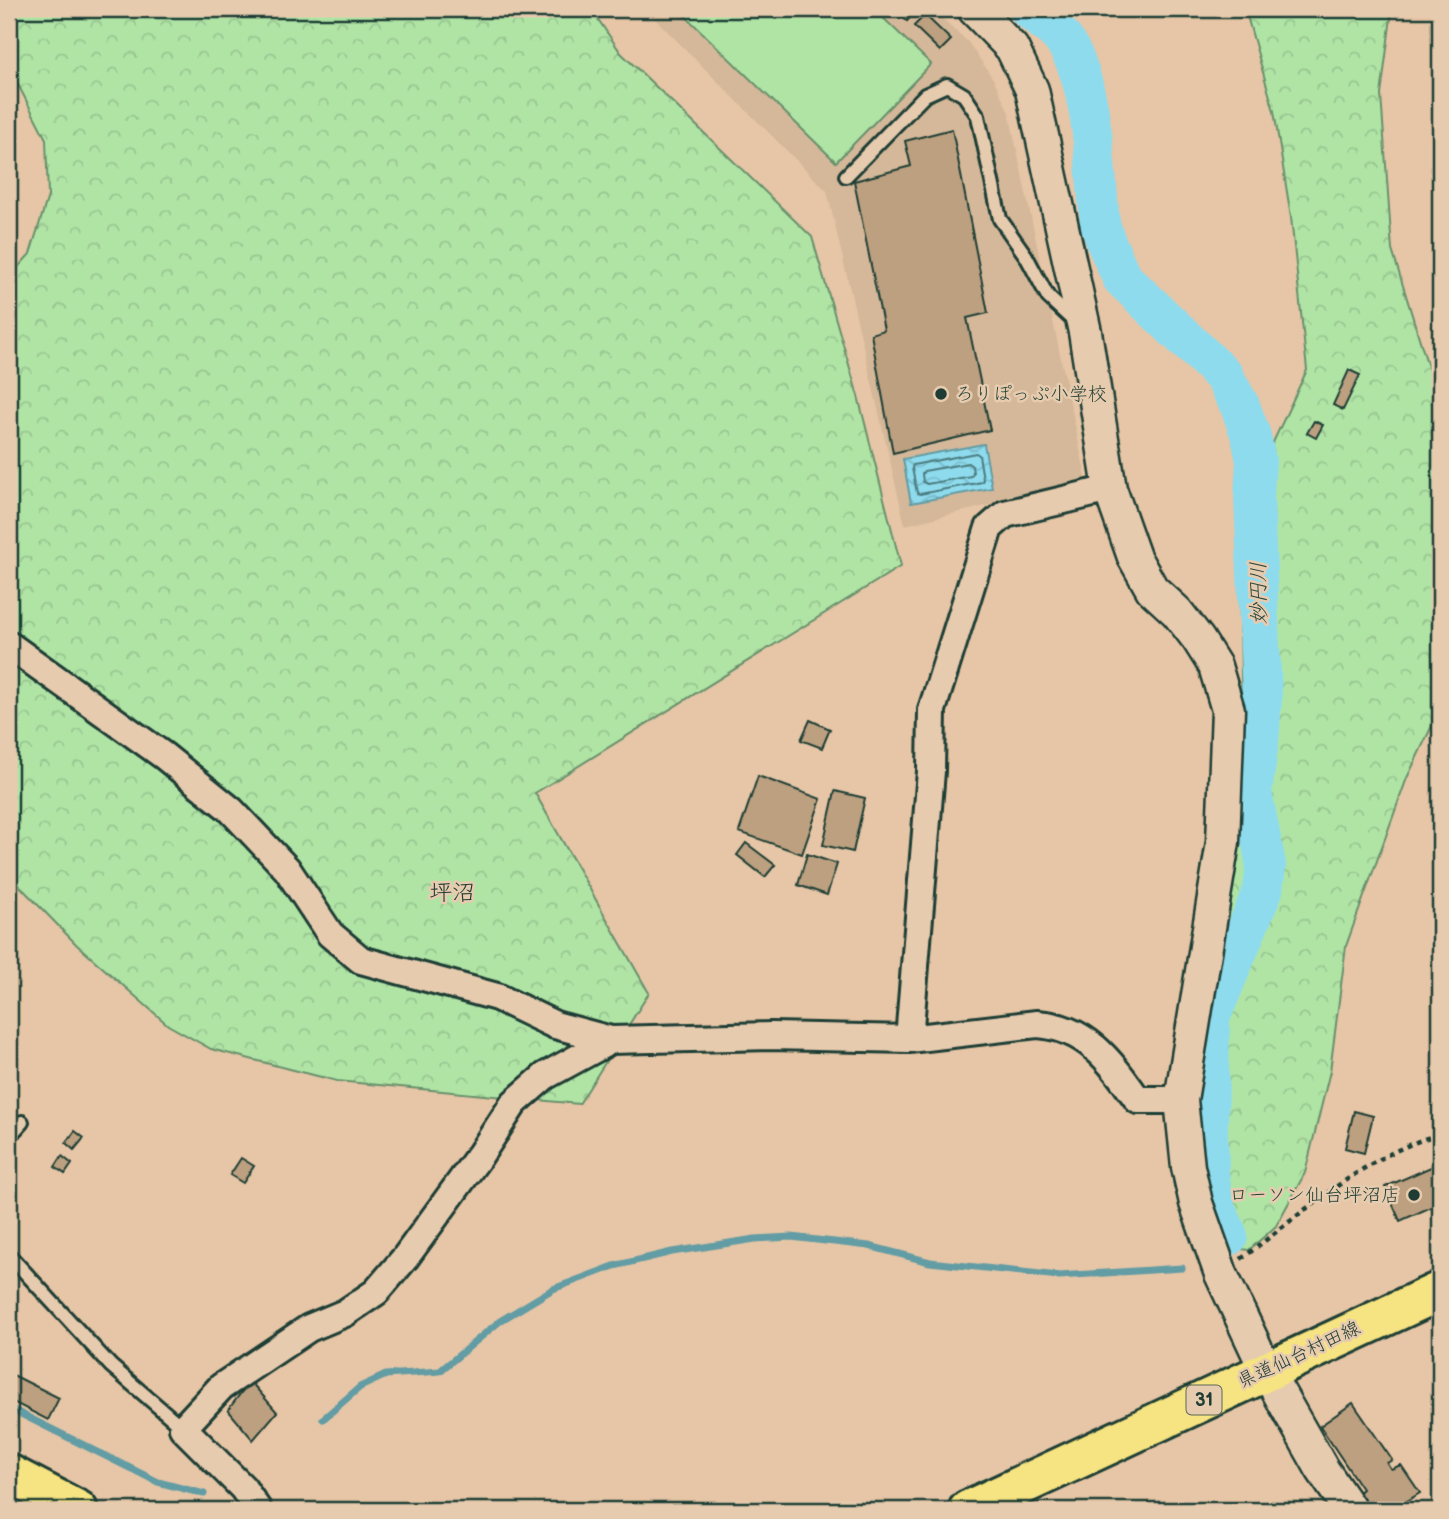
<svg xmlns="http://www.w3.org/2000/svg" width="1449" height="1519" font-family="'Balsamiq Sans','Klee One',sans-serif">
<style>
.built{fill:#d5b899}
.forest{fill:url(#forest-crowns);stroke:#68906c;stroke-width:2}
.pitch{fill:#b0e4a5;stroke:#68906c;stroke-width:2}
.water{fill:url(#water-waves);stroke:#629ca4;stroke-width:2}
.lines{fill:none;stroke-linecap:round;stroke-linejoin:round}
.shore{stroke:#4b7c7e;stroke-width:2}
.stream{stroke:#629ca4;stroke-width:7}
.river{stroke:#8edbee;stroke-width:40}
.building{fill:#bca080;stroke:#1f3d34;stroke-width:2}
.service-casing{stroke:#1f3d34;stroke-width:18}
.minor-casing{stroke:#1f3d34;stroke-width:32}
.tertiary-casing{stroke:#1f3d34;stroke-width:37}
.primary-casing{stroke:#1f3d34;stroke-width:44}
.path{stroke:#1f3d34;stroke-width:4.5;stroke-dasharray:5 5;stroke-linecap:butt}
.service{stroke:#e7cbae;stroke-width:12}
.minor{stroke:#e7cbae;stroke-width:26}
.tertiary{stroke:#e7cbae;stroke-width:32}
.primary{stroke:#f6e381;stroke-width:38}
.poi-dot{fill:#1f3d34;stroke:#e7cbae;stroke-width:2.5}
.labels{text-anchor:middle;dominant-baseline:central;stroke-width:5;stroke-linejoin:round;paint-order:stroke}
.shield{fill:#e7cbae;stroke:#5b6859;stroke-width:2}
.shield-label{font-size:18px;font-weight:bold;fill:#1f3d34}
.poi-label{font-size:19px;fill:#1f3d34;stroke:#e7cbae;text-anchor:start}
.street-label{font-size:19px;fill:#1f3d34;stroke:#e7cbae}
.water-label{font-size:21px;font-style:italic;fill:#25453d;stroke:#e7cbae}
.quarter-label{font-size:23px;fill:#1f3d34;stroke:#e7cbae}
</style>
<defs>
<pattern id="forest-crowns" width="20" height="18" patternUnits="userSpaceOnUse" patternTransform="scale(1.75)"><rect width="20" height="18" fill="#b0e4a5"/><path d="M2 6a3 3 0 1 1 6 0M12 15a3 3 0 1 1 6 0" fill="none" stroke="#97c48f"/></pattern>
<pattern id="water-waves" width="16" height="10" patternUnits="userSpaceOnUse" patternTransform="scale(1.75)"><rect width="16" height="10" fill="#8edbee"/><path d="M0 5q4-4 8 0t8 0" fill="none" stroke="#7abdcd"/></pattern>
</defs>
<rect width="100%" height="100%" fill="#e6c6a6"/>
<filter id="ink" filterUnits="userSpaceOnUse"><feTurbulence type="fractalNoise" baseFrequency=".0143" numOctaves="2"/><feDisplacementMap in="SourceGraphic" scale="14" xChannelSelector="R" yChannelSelector="G"/><feConvolveMatrix kernelMatrix="1 2 1 2 8 2 1 2 1" color-interpolation-filters="sRGB"/></filter>
<g filter="url(#ink)">
<!-- built -->
<path class="built" d="M645,9h287l36,33 26,38 15,33 78,369 -182,43 -78,-334z"/>
<!-- forest -->
<path class="forest" d="M9,9h582l30,44 191,184 46,159 43,170 -366,227 114,200 -70,111 -242,-23 -126,-32 -43,-24 -91,-80 -68,-70v-598l21,-23 18,-58 -2,-57 -37,-72z
M1245,9h147l-11,86 11,155 45,146 3,33v280l-33,69 -61,168 -16,125 -25,102 -29,53 -27,24 -50,-6 -25,-56 -8,-66 31,-55 45,-340 -4,-210 69,-147 -16,-153 -17,-106z"/>
<!-- pitch -->
<path class="pitch" d="M678,9h196l57,55 -95,98z"/>
<!-- water -->
<path class="water" d="M984,444l8,44 -81,15 -8,-44z"/>
<g class="lines">
<!-- shore -->
<path class="shore" d="M976,453l3,2 4,24 -1,3 -62,12 -3,-1 -5,-25 1,-3z
M968,463l4,3 1,7 -2,3 -44,8 -4,-2 -1,-8 2,-3z"/>
<!-- stream -->
<path class="stream" d="M9,1408l149,74 46,12
M323,1419l37,-32 26,-12 54,-4 60,-50 53,-32 61,-23 58,-14 83,-13 36,-2 78,9 61,16 129,14 123,-8"/>
<!-- river -->
<path class="river" d="M1029,9c10,9 25,18 33,29 32,40 33,134 38,185l6,19 16,36 101,97 17,31 11,30 5,25 -2,35 8,203 -3,43 -7,50 14,73 -3,25 -53,128 -2,113 1,42 5,32 14,31"/>
</g>
<!-- building -->
<path class="building" d="M893,9h23l1,1 -10,11z
M925,15l26,25 -11,11 -26,-25z
M952,129l36,184 -21,5 23,112 -97,23 -22,-119 13,-4 -30,-149 57,-15 -6,-25z
M1349,370l11,5 -17,35 -10,-5z
M1314,421l9,4 -7,13 -9,-5z
M810,720l20,9 -8,19 -21,-8z
M758,776l63,23 -19,55 -63,-22z
M835,791l30,7 -12,54 -30,-7z
M746,843l29,22 -10,12 -28,-22z
M807,854l30,10 -10,31 -29,-10z
M1354,1111l19,5 -9,37 -19,-5z
M75,1131l9,7 -10,12 -8,-7z
M62,1156l10,8 -7,10 -10,-7z
M241,1158l13,8 -11,17 -13,-8z
M1440,1163v40l-40,18 -15,-34z
M9,1373l50,25 -11,22 -39,-20z
M250,1381l27,31 -24,28 -25,-30z
M1353,1403l39,57 -5,3 4,6 10,-4 19,28 -28,17h-23l-12,-17 5,-4 -42,-63z"/>
<g class="lines">
<!-- service casing -->
<g class="service-casing">
<path id="service" d="M846,176l79,-81 22,-10 17,10 14,21 22,103 26,37 22,41 29,27
M9,1137l13,-15
M9,1255l102,111 72,62"/>
</g>
<!-- minor casing -->
<g class="minor-casing">
<path id="minor" d="M9,645l155,111 67,54 56,59 43,65 31,26 136,37 58,28 56,15 160,-4 138,3 128,-15c50,3 74,38 101,76h43
M909,1039l22,-268 1,-61 57,-182 16,-14 105,-25
M258,1510l-15,-22 -60,-60 38,-41 88,-59 36,-15 31,-21 29,-34 75,-103 34,-52 31,-27 66,-36"/>
</g>
<!-- tertiary casing -->
<g class="tertiary-casing">
<path id="tertiary" d="M974,9l38,39 20,42 53,242 25,157 24,68 18,32 25,23 21,27 17,27 13,44 -5,132 -42,258 7,67 8,36 25,71 45,96 56,99 28,41"/>
</g>
<!-- primary casing -->
<g class="primary-casing">
<path id="primary" d="M9,1474l69,36
M968,1510l472,-219"/>
</g>
<!-- path -->
<path class="path" d="M1241,1259c62,-46 124,-104 199,-125"/>
<!-- service -->
<use href="#service" class="service"/>
<!-- minor -->
<use href="#minor" class="minor"/>
<!-- tertiary -->
<use href="#tertiary" class="tertiary"/>
<!-- primary -->
<use href="#primary" class="primary"/>
</g>
</g>
<!-- markers -->
<g class="poi-dot">
<circle cx="941" cy="394" r="7"/>
<circle cx="1414" cy="1195" r="7"/>
</g>
<g class="labels">
<!-- shield labels -->
<rect class="shield" x="1186.5" y="1385.5" width="35" height="29" rx="5"/>
<g class="shield-label">
<text x="1204" y="1400">31</text>
</g>
<!-- poi labels -->
<g class="poi-label">
<text x="955" y="394">ろりぽっぷ小学校</text>
<text x="1400" y="1195" text-anchor="end">ローソン仙台坪沼店</text>
</g>
<!-- street labels -->
<g class="street-label">
<text transform="translate(1299 1355) rotate(-25)">県道仙台村田線</text>
</g>
<!-- water labels -->
<g class="water-label">
<text transform="translate(1259 593) rotate(-91)">妙円川</text>
</g>
<!-- quarter labels -->
<g class="quarter-label">
<text x="452" y="893">坪沼</text>
</g>
</g>
<!-- margin -->
<rect width="1449" height="1519" fill="none" stroke="#e7cbae" stroke-width="35"/>
<rect x="18" y="18" width="1414" height="1484" fill="none" stroke="#1f3d34" stroke-width="2.5" filter="url(#ink)"/>
</svg>
